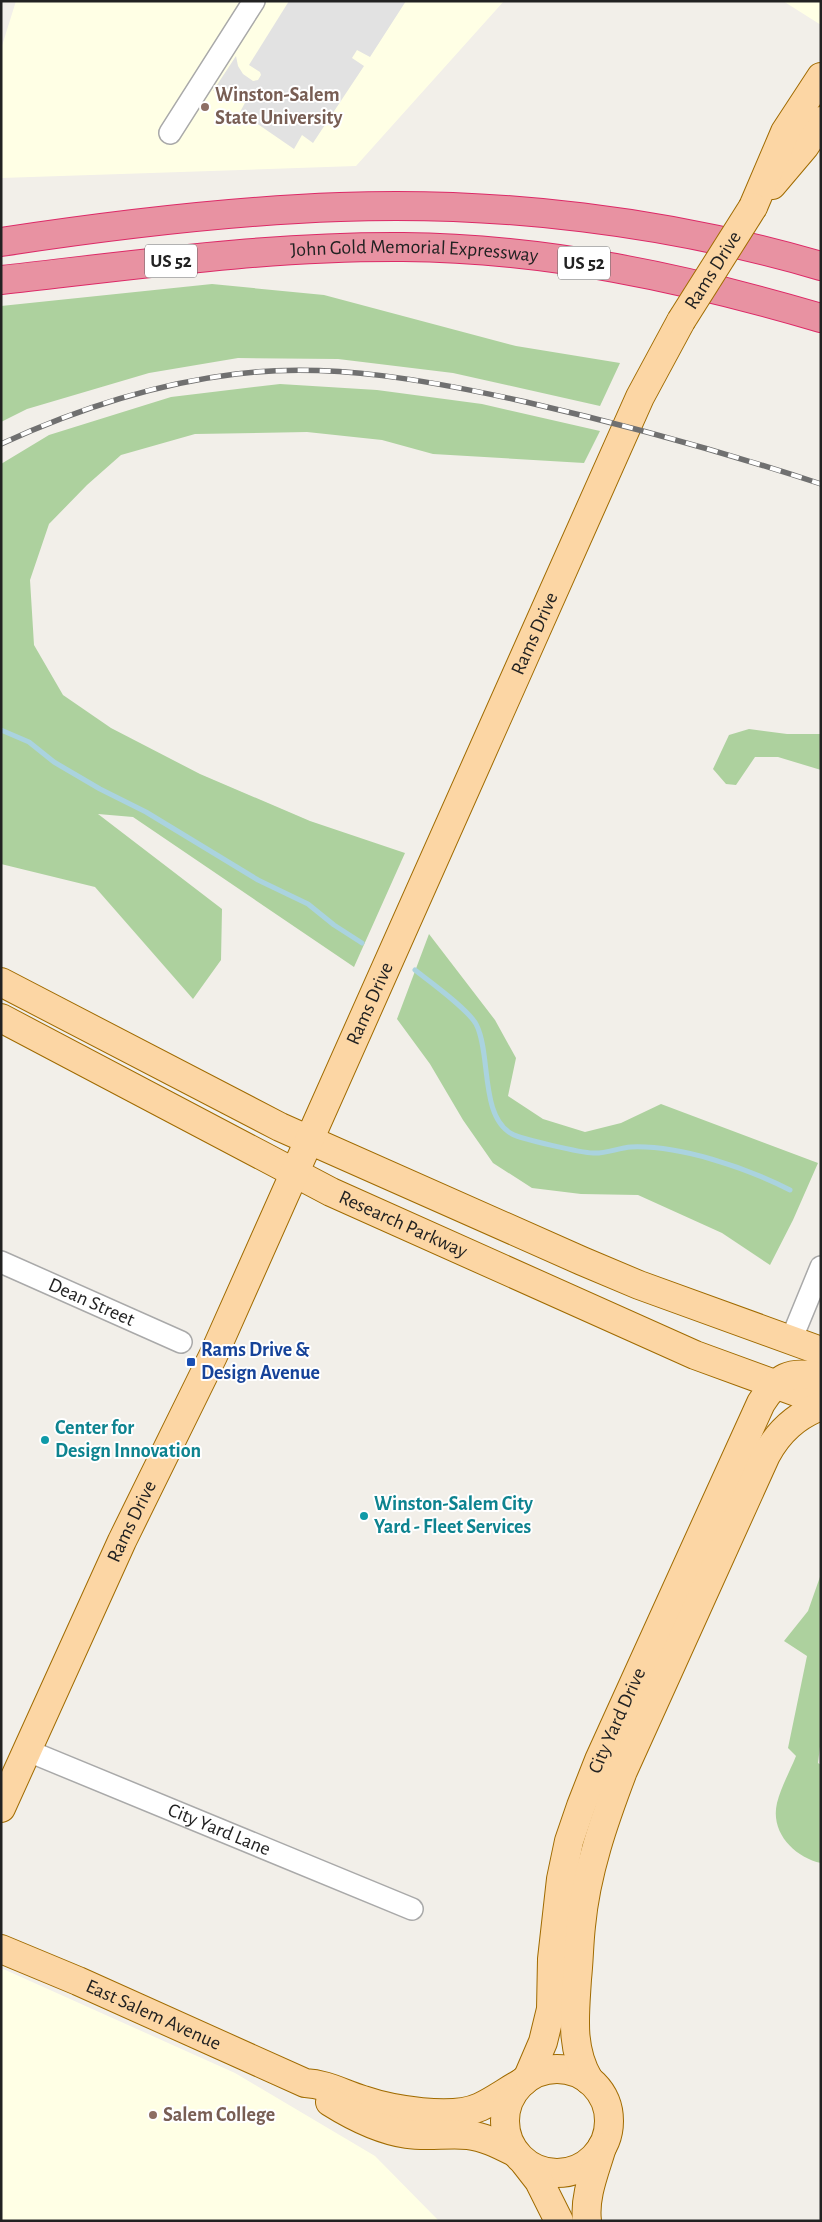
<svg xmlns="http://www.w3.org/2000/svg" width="822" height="2222" font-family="'Alegreya Sans',sans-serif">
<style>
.education{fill:#ffffe5}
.forest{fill:#add19e}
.parking{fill:#e2e2e2}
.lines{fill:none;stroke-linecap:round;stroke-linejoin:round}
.stream{stroke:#aad3df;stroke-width:5}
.minor-casing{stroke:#a9a9a9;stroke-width:24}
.major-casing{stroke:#a06b00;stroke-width:30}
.highway-casing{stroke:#dc2a67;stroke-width:30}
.minor{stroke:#fff;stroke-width:21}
.major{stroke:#fcd6a4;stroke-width:28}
.highway{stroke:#e892a2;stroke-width:28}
.rail-casing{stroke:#707070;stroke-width:5.5}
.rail{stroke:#fff;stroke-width:4;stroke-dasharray:11;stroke-linecap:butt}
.major-bridge-casing{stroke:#a06b00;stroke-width:30;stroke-linecap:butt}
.major-bridge{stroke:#fcd6a4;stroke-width:28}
.education-dot{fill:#8d6e63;stroke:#fff;stroke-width:2}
.transit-dot{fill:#1a4fb4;stroke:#fff;stroke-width:2}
.culture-dot{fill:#0f9aa8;stroke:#fff;stroke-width:2}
.labels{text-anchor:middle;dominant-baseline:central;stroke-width:4;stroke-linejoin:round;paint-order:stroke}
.shield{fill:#fff;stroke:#646464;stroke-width:1}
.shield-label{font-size:19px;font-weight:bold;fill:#222}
.education-label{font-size:20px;font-weight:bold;fill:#785e54;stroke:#fff;text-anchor:start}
.street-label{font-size:20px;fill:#222;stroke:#fff}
.transit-label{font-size:20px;font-weight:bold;fill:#164399;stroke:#fff;text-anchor:start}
.culture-label{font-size:20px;font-weight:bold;fill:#0d838f;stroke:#fff;text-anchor:start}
</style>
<rect width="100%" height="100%" fill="#f2efe9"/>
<!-- education -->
<path class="education" d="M16,1h488l-148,165 -355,12v-129z
M783,1h38v24z
M1,1968l234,105 140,83 64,65h-438z"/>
<!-- forest -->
<path class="forest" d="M212,284l112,11 192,51 104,17 -20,43 -147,-33 -115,-14 -100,-1 -89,15 -122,36 -26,13v-116z
M280,384l97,6 105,14 118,27 -16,32 -151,-9 -51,-14 -75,-8 -112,2 -74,21 -34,30 -38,39 -19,56 4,65 29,50 48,33 89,46 110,47 95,32 -51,114 -221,-150 -35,-3 124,95 -1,51 -28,39 -98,-112 -94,-23v-400l48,-29 122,-38z
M749,729l38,5h34v36l-43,-13h-23l-19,28 -10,-1 -13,-15 16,-34z
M429,934l66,86 21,38 -8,38 35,23 42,13 36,-9 40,-19 157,59 -25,57 -23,45 -48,-32 -84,-38 -57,-1 -49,-6 -39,-25 -30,-43 -33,-56 -33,-45z
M821,1574v164l-3,25 3,2v98c-27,-6 -51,-31 -44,-60 4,-16 13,-32 19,-47l-8,-8 19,-92 -23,-15 24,-30z"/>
<!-- parking -->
<path class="parking" d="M289,1h117l-36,56 -13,-7 -5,8 12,8 -51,77 -11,-8 -8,14 -54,-37 6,-11 -2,-4 -13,-8 -9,-1 -9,3 23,-35 2,10 5,8 10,7 5,-1 3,-5 -1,-3 -11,-7z"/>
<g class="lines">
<!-- stream -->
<path class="stream" d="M1,730l28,12 25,20 46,27 46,23 112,68 50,24 26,21 28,18
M415,970c14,11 56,41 62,56 14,30 3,91 35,108 9,5 70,19 81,19 12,1 25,-5 38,-6 49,-2 116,21 159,43"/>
<!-- minor casing -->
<g class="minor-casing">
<g id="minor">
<path d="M170,133l84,-132"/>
<path id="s1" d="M1,1262l180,80"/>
<path d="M791,1340l30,-73"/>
<path id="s2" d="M26,1750l386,159"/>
</g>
</g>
<!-- major casing -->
<g class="major-casing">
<g id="major">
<path d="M772,185l33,-39 16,-25"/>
<path d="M753,207l32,-75 36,-55"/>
<path d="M1,982l279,145 302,134 57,24 182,66"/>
<path id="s3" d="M1,1018l330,174 364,163 126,46"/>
<path id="s4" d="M1,1808l121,-267 91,-185 427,-959 41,-76"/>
<path id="s5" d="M1,1949l77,32 227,102c22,1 38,11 58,17 29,10 89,20 117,7 15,-7 28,-17 43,-25"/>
<circle cx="557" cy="2121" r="52"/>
<path id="s6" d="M528,2077l15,-35 8,-33 1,-50 9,-80 8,-38 12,-35 18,-46 162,-357c17,-26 28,-33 60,-26"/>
<path d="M589,2080c-19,-32 -14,-66 -12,-101 2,-18 2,-36 4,-53 5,-54 23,-105 42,-155l143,-316c13,-24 30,-39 55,-49"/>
<path d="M330,2102c24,15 50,28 77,32 21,3 41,-1 61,1 17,2 32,10 46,17"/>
<path d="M525,2163l14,18 20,40"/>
<path d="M587,2221c-3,-25 8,-50 15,-74"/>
</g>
</g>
<!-- highway casing -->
<g class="highway-casing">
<g id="highway">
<path d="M1,242c112,-17 226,-31 339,-35 160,-6 327,14 481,59"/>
<path id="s7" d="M1,280c134,-15 268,-34 402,-33 143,1 282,31 418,71"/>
</g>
</g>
<!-- minor -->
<use href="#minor" class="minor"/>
<!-- major -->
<use href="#major" class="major"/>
<!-- highway -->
<use href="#highway" class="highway"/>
<!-- rail casing -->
<g class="rail-casing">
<path id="rail" d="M1,444c76,-35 152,-60 235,-70 97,-12 196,7 290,28 100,23 198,50 295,82"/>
</g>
<!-- rail -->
<use href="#rail" class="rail"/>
<!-- major-bridge casing -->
<g class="major-bridge-casing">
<g id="major-bridge">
<path id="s8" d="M681,321l72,-114"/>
</g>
</g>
<!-- major-bridge -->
<use href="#major-bridge" class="major-bridge"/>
</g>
<!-- markers -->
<g class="education-dot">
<circle cx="205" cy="107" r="5"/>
<circle cx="153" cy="2115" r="5"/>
</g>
<rect class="transit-dot" x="186" y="1357" width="10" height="10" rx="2.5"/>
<g class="culture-dot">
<circle cx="45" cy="1440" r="5"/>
<circle cx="364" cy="1516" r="5"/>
</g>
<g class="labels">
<!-- shield labels -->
<g class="shield">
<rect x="145" y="244.5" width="52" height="33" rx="4"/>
<rect x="558" y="246.5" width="52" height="33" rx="4"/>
</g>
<g class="shield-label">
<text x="171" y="261">US 52</text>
<text x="584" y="263">US 52</text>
</g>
<!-- education labels -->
<g class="education-label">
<text x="215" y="95">Winston-Salem<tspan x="215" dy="23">State University</tspan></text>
<text x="163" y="2115">Salem College</text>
</g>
<!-- street labels -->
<g class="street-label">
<text stroke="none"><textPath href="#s7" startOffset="415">John Gold Memorial Expressway</textPath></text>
<text stroke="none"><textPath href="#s8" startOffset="60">Rams Drive</textPath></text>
<text stroke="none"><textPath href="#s4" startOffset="1290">Rams Drive</textPath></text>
<text stroke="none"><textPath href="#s4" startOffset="885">Rams Drive</textPath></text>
<text stroke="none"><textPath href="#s3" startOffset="452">Research Parkway</textPath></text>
<text stroke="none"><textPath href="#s1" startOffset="99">Dean Street</textPath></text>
<text stroke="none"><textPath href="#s4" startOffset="315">Rams Drive</textPath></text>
<text stroke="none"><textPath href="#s6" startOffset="371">City Yard Drive</textPath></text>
<text stroke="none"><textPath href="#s2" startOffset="209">City Yard Lane</textPath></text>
<text stroke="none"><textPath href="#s5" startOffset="166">East Salem Avenue</textPath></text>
</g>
<!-- transit labels -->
<g class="transit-label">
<text x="201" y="1350">Rams Drive &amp;<tspan x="201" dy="23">Design Avenue</tspan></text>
</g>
<!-- culture labels -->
<g class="culture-label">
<text x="55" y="1428">Center for<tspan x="55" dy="23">Design Innovation</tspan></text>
<text x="374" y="1504">Winston-Salem City<tspan x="374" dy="23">Yard - Fleet Services</tspan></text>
</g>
</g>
<!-- border -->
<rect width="822" height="2222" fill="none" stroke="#222222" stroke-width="5"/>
</svg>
